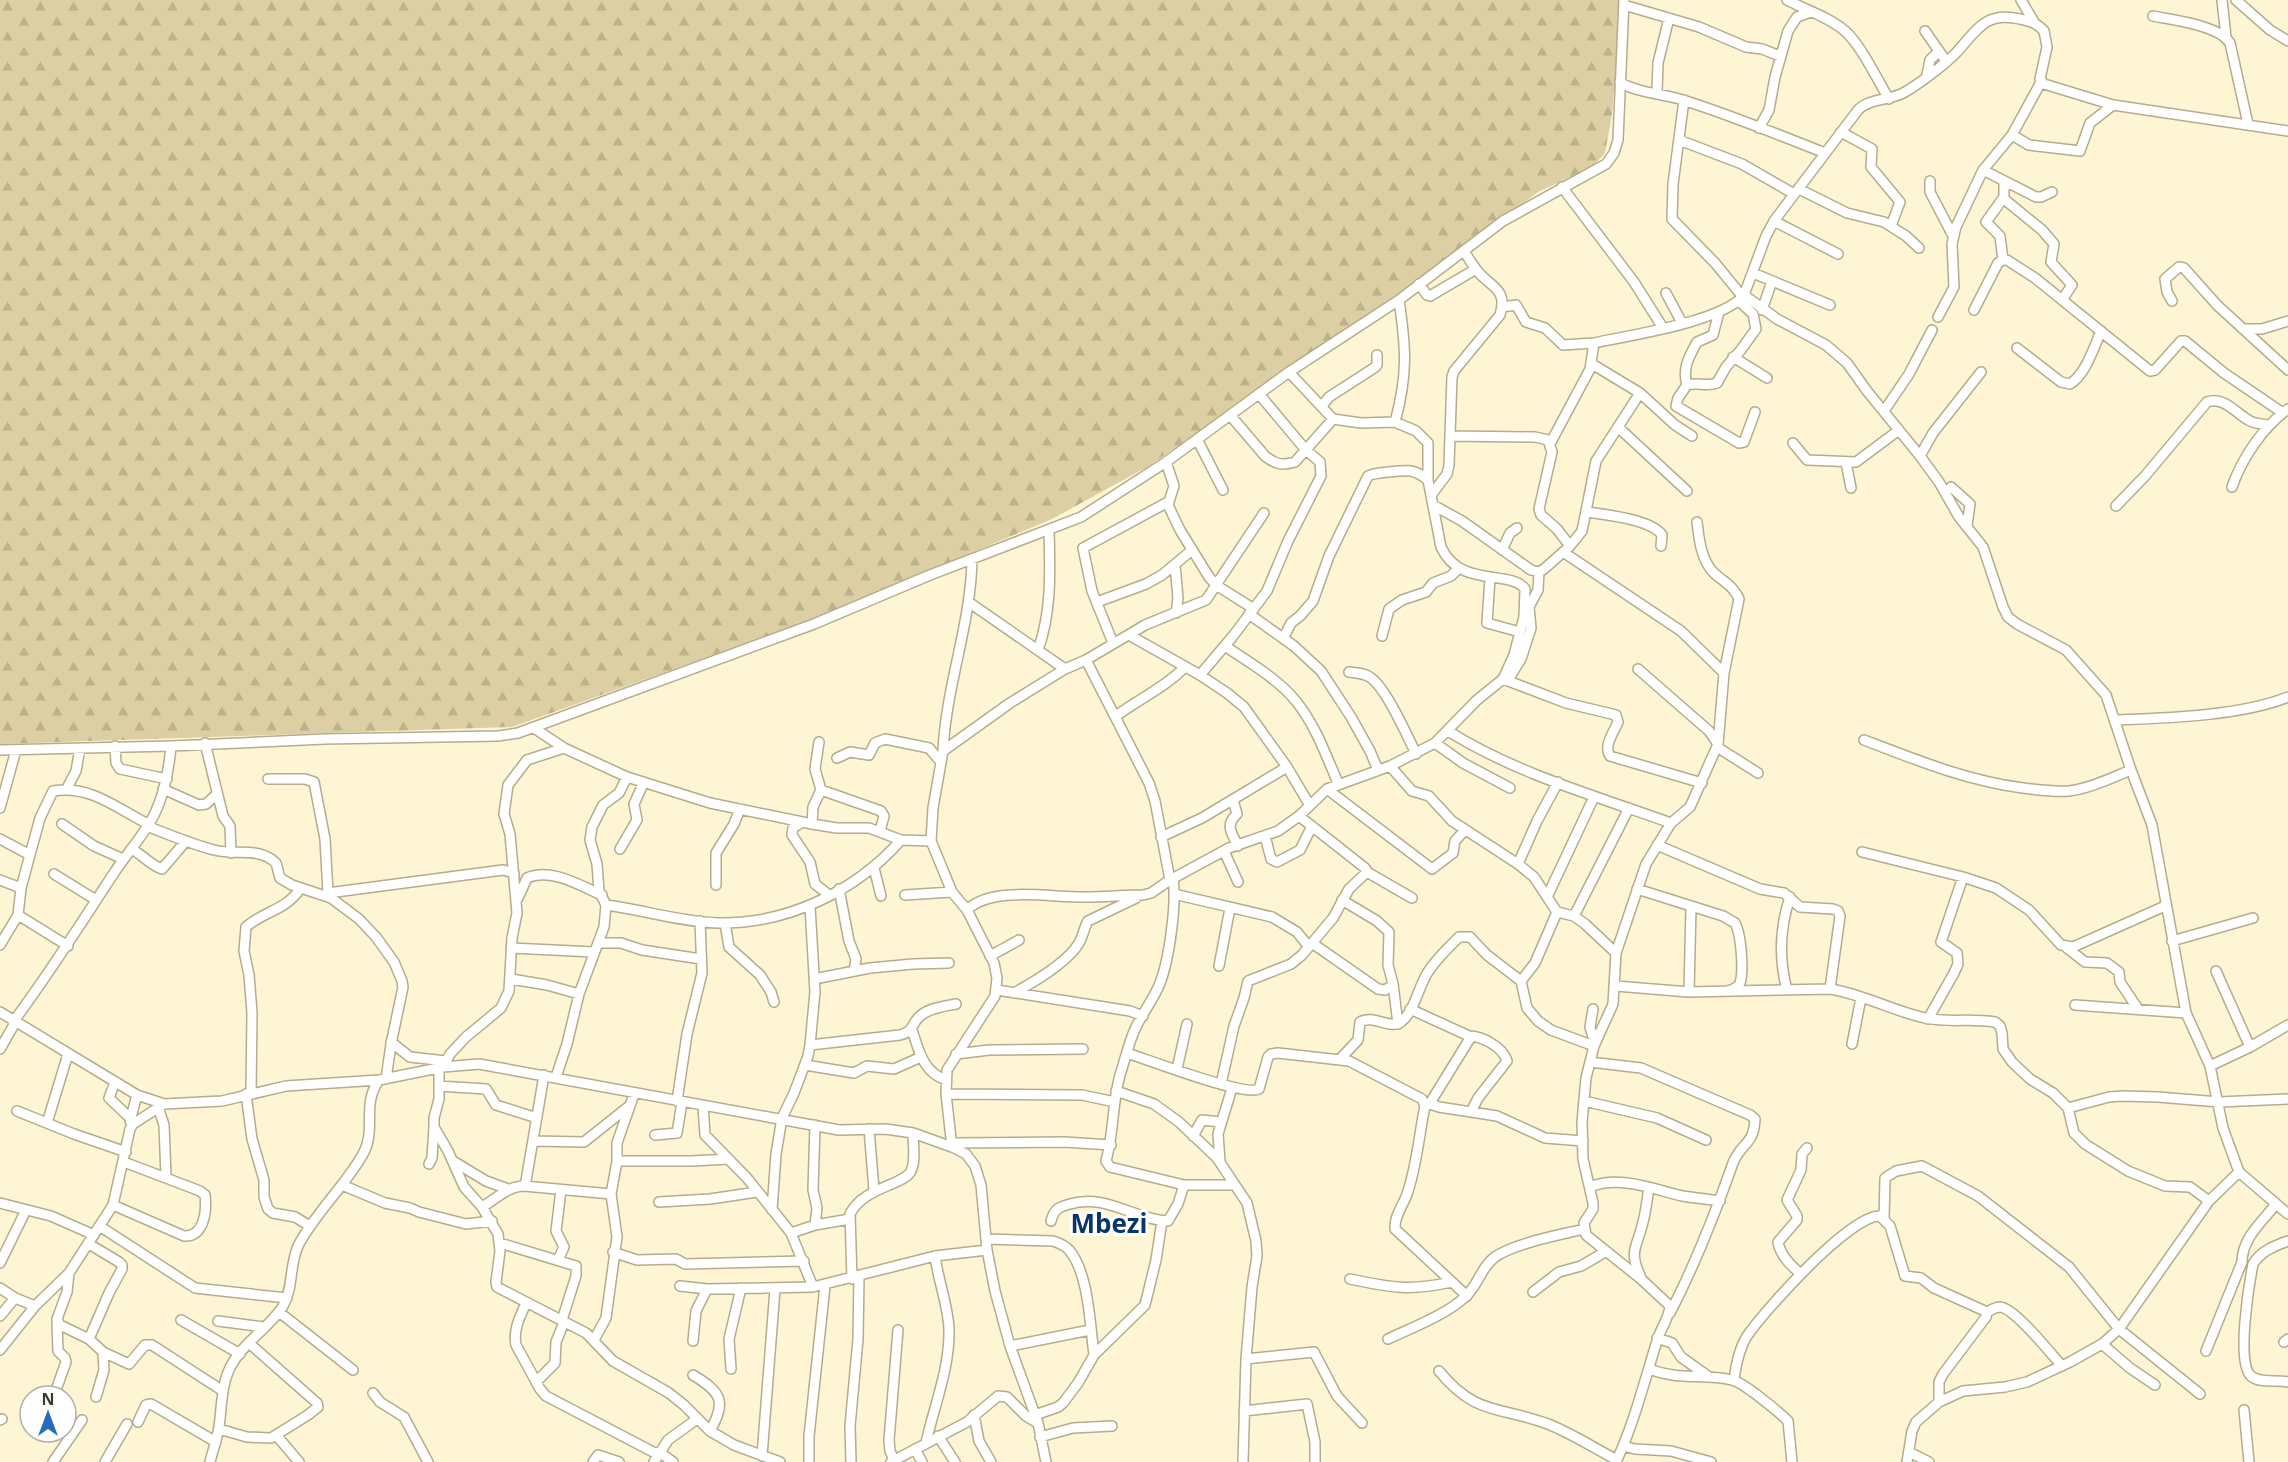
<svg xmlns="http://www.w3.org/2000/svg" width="2288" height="1462" font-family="'Open Sans',sans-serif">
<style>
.forest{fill:url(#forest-firs)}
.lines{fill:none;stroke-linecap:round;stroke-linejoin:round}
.minor-casing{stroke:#b5ac8d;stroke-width:12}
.minor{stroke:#fff;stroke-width:9}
.labels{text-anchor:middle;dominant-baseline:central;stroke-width:6;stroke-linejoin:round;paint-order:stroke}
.district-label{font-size:26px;font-weight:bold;fill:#083668;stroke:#fff}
</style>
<defs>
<pattern id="forest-firs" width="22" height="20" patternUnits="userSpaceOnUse" patternTransform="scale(1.5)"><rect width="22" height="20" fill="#dccfa3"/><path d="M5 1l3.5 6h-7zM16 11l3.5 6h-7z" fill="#beb28c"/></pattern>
</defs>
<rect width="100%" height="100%" fill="#fef5d4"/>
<!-- forest -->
<path class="forest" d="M0,0h1622l-10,114 -7,39 -13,14 -54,25 -135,101 -256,174 -95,52 -244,102 -296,106 -512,17z"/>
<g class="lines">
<!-- minor casing -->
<g class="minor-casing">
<path id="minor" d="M1787,0c19,10 42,17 58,31 16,14 33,50 44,68
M2021,0l13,22
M2222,0l4,37
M2236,0l34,30 18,11
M1624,5l75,22 47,20 16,2 18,7
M2153,16c19,4 66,9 77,27l18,81
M1925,31l21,30
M1927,75l3,-15 9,-9
M1620,82c16,11 47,12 66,19 47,15 93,34 139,52
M1657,92l1,-29 11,-45
M1684,100l-11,84 -1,35 43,44 27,33
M1759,128l10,-18 6,-33 13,-46 9,-14 14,-5
M1841,132l31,17 -1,18 29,35 -9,24
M2012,135l17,10 51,6 10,-28 23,-18
M1679,140l63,24 52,30
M1983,170l53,27h5l11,-5
M1930,181v11l23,44
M2004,183v16l38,31 12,14 -3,18 21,23 -10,15
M1562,187l72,95 29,46
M1799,189l48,24 37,9 22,14 13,12
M1774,221l64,33
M2003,260l-3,-24 -14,-14 18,-25
M1753,273l77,32
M1419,284l8,11 3,1 46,-27
M1666,293l16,30
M1744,295l33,24 49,26 21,18 20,28 53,65 19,26 20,35 24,30 20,60 5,10 9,7 49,26 40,45 25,75 21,55 34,188 24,53 13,62 16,44 49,42
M1739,301l14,13 3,15 -16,22 -14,16 -9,16c-10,4 -19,-1 -30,2l-9,13 -2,8 63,37 5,-1 11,-30
M2172,301l-5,-9 -2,-13 14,-12 5,1 33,37 71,65
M1502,307l14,-2 10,17 19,6 18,17 31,-2
M1762,310l10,-29
M1974,310l24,-47 5,-3h4l28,18 115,93 5,-1 26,-29h4l39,32 59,40
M1938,317l16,-30 -2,-43 4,-17 27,-57 29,-35 29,-53
M2243,329h19l26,-8
M2017,348l44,34 9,2c16,-10 24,-37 31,-53
M1733,357l34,21
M1592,364l48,29 35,32 17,11
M1687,385c-5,-17 2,-28 10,-43l16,-7 6,-23
M1322,406l7,-9 45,-29 3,-3v-10
M1884,411l25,-37 23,-44
M1230,415l35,41c10,8 17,10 30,6l38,-43
M1395,422c13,-48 11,-74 4,-122
M1619,428l68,63
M1451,436l84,1 13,3 4,12 -13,57 2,6 16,14 13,17
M1197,439l26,51
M1551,442l39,-73 4,-26c36,-8 128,-21 150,-48l22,-59 8,-15 84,-111c11,-12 32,-9 47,-18 14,-8 39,-27 51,-39 21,-23 29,-42 64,-34 10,2 17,4 24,12l3,16 -7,32 4,5 69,21 175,26
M1793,443l14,17 49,2 43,-32
M1920,456l13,-23 48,-61
M1166,462l8,24 -6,19 12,25 29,47 7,8 38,24
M1846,462l5,26
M1951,487l19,17 -3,22
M2232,487c10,-29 31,-60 56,-78
M1432,494l15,-20 2,-9 3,-88 2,-6 46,-56c7,-24 -5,-26 -19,-40 -7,-7 -12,-16 -17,-24
M1433,505l29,16 69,49 8,2 5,-3 26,-23 12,-15 14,-70 44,-68
M2116,506l29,-30 62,-74c18,-6 29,12 43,19 6,3 13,3 19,4
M1587,512c19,3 64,7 75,23l-1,11
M1502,550l8,-17 7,-5
M1563,552l118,79 43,42
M1175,565l3,33 -2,15
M1490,578l-3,45 33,9
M1097,602l49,-18 16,-9 30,-25
M970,603l95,66
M1249,614l45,32 27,25 30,46 19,34 8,19
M1129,635l71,40 27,18 17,14 43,60 22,37
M1382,636l7,-27 13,-9 24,-8 7,-9 18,-7 7,-7
M1284,637l7,-14 9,-7 13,-15 16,-45 39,-80c4,-3 36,-6 43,-5 6,1 12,5 17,9
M1113,643l-21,-52 -9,-43 85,-46
M1225,646c23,16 52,32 70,54 20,24 31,55 43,83
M1038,650c14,-39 12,-79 11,-120
M1086,660l63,123 6,18 15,79
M1638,669l71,62 9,13
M1349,672c8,1 16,1 22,6 15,10 37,59 45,76
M1200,675l33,-39 34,-45 21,-50 33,-65 -1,-14 -15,-13 -46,-55
M1509,678l12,-19 10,-31 -2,-21 9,-17 1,-18
M1503,679l63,24 50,12 2,7c-4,10 -15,24 -8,34l92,27
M1116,716c23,-17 48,-28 68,-48
M2115,720c51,-2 126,-4 173,-23
M534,728l30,20 63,29 83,26 102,21 25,4h32l32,12 30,1
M1448,731c69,43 148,65 223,92
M1864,740c52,20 104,41 159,48 15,2 32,4 46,3 22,-3 42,-13 62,-21
M205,743l18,73 7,10 1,27
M1435,743l28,20 47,25
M115,746l1,17 4,6 47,10
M1717,747l41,26
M0,750l171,-4 154,-7 173,-3 20,-3 296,-109 116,-49 151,-58 85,-55 123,-90 110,-72 104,-79 103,-57 8,-11 4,-13 6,-140
M943,751c3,-65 28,-127 29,-192
M837,758l13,-6 19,3 6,-12 10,-4 44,9 11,13
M1390,766l22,25 17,5 23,25 66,43 16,13 23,35 17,4 11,8 31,29
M268,779h37l9,3 11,57 3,54 3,5 28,21 17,18 18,25 8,19 1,6 -12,57 -5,35
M163,789l36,16 7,-1 11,-10
M1327,789l105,80 21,-16 2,-12 10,-11
M66,790l10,-19 4,-23
M821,790l60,21 3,5 -4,15
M1233,800l4,14c-12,11 -6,18 1,32
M0,808l16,-58
M801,823l-8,5 -1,7 18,27 5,22 14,11
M62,824l32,22 29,13
M812,824l1,-17 8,-17 -6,-21 4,-27
M147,826c22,9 44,18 67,24 22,6 44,-4 62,13l4,15 12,7 39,13
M1265,836l6,23 6,3 23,-12 12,-24
M1161,837l41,-19 85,-51
M0,839l30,16
M1657,845l103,44 24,4 16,14 33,2 5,2 2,5 -10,73
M131,849c11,5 19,16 31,20l24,-28
M620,849l17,-29 -3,-16 10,-22
M1224,851l14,31
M1862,852l101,25 33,11 33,22 32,35 12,2 92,-41
M1518,864l19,-43 21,-39
M874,868l7,28
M1367,872l45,26
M54,874l42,26
M1173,879c4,24 -4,81 -13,104 -6,16 -17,29 -24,44 -7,14 -11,33 -16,48 -8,28 -6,58 -14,86l4,6 74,18h51
M0,880l21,8
M716,885v-32l18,-29 6,-15
M839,889l10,52 7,18 -2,12
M1637,889l86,27 12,7c6,10 9,48 5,60 -2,5 -7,6 -12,8
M328,893l175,-23 11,3
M1174,894l98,23 25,15 12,15
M905,895l47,-3
M1547,897l47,-100
M518,898l9,-20c23,-11 54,8 75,17
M1342,900l35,21 12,11 -1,33 5,19 5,40
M606,905c38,5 75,17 113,18 69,1 137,-32 182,-83
M967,910c25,-25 86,-12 119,-13 19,0 38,-2 57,-2l8,-2 19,-13 59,-32 49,-17 21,-15 28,-27 63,-23 45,-23 42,-43 26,-21 11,-24 6,-23 4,-15 1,-28c-14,-20 -65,0 -84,-42l-13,-67v-37l-12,-12 -21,-9 -34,1 -28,-4 -44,-47
M18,915l50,31
M1574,916l55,-108
M725,923l4,24 31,28 11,17 3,10
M2172,941l81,-23
M600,943h21l21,7 59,9
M1312,943l66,46 7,1 8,-5
M0,945l18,-30 3,-27 19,-70 13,-27c38,-6 63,17 95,33
M511,948l83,4
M2067,948l18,14 22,1 12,9 1,10 18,27
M990,956l29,-16
M1219,966l11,-58
M2216,971l34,76
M511,979l36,6 32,9
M814,979l56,-11 43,-4 36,-1
M1521,981l14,-18 22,-51
M1616,986l73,6 141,-3c33,5 63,22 95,29 23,5 47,0 70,4l5,4 2,7 1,16 9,13 18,17 23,14 15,15 41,-11 13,-1 36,1 61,5 69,-3
M997,990l133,21 13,5
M1787,990c-8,-30 -7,-63 3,-93
M1689,992l2,-85
M1014,993c20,-11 54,-31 65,-50 4,-7 5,-15 9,-22l48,-23
M2075,1005l111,8
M1410,1009l59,27v4l-39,63
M1593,1009l-3,18 5,17
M0,1012l137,83 27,9 58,-3 64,-15 93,-6 64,-13 36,-3 360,66 46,-1 28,4 39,14 14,7 9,12 6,19 6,65 8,41 15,55 28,77 8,39
M1928,1019l26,-46 4,-9 -1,-11 -16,-11 22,-65
M13,1022c36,-48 68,-99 101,-149 13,-20 31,-39 41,-60 10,-21 14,-44 16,-67
M912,1030c7,21 11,42 34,50
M1469,1036c13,0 34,11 38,25l-29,37 -7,14
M391,1042l19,15 36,4
M1852,1044l9,-46
M810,1045l90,-10c15,-4 10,-10 20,-19 9,-8 25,-10 36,-12
M0,1049l15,-26
M1127,1053c22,7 117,44 132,36l9,-32 3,-3 7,-1 71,8 73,38 3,7c-6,28 -8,60 -18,88 -4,12 -13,22 -12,35l72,67
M956,1054l33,-4 94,-1
M1340,1059l18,-19 2,-18c13,-8 30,8 41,0 14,-11 17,-35 27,-50 8,-13 20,-24 31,-35h11l17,18 34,26 6,27 11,13 13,9 43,16
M1590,1062l51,6 109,47 5,4c-1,26 -14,24 -22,44 -18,51 -38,102 -63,150
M805,1065l49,8 13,-7 27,3 27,-12
M2210,1066l40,-19 38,-22
M443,1067l7,-13 16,-17 35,-29 8,-17 3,-53 5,-25 -7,-79 -6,-20 4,-29 19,-25 37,-12
M439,1068v31l-5,19v9l14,24 16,36 18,20 16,27 2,17 -4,31 1,5 89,46 27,28 56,32 15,12 26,26 24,14 46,17
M1177,1069l10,-45
M556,1077l11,-33 12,-50 25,-67 2,-22 -7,-14 -2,-27 -7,-24 2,-13 11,-22 16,-12 8,-16
M115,1082l-6,16 21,20
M1221,1084l13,-58 10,-28 4,-17 43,-17 11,-9 31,-37 16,-29 18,-17 -2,-4 -66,-52
M439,1086l47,3 10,16 41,13
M1116,1091l38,13 25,18 38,36 30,45 9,38 1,15 -5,31 -6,72 -3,103
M251,1093l1,-80 -3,-38 -5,-24 2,-24c19,-17 38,-15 55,-39
M246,1094l6,45 12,41v17l4,12 5,4 22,4 15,9
M946,1094l136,1 33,7
M677,1101l10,-67 15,-61 -2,-52
M1584,1101l73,17 49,22
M1424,1102l15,5 58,9 48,22 38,3
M703,1106l2,29 42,43 44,55 22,54
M158,1107l6,18 2,51
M2068,1108l6,25 11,11 43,27 37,15 25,1 19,14
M17,1111l57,23 52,18
M130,1121l7,-26
M47,1123l21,-69
M815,1125l-2,65 4,18 -2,17
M869,1129l5,61
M655,1135l22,-2 5,-31
M1193,1136l9,-16 19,2
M534,1141l50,1 44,-35
M952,1143l112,-1 47,3
M952,1147l-6,-53 1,-24 48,-74 2,-18 -3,-15 -27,-53 -15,-18 -21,-51 2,-33 10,-57 67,-48 55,-34 21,-9 59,-35 61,-25 58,-87
M453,1161l33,20 22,8
M617,1161h75l36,-2
M1220,1161l-2,-27 14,-46
M429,1164l3,-6 2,-31
M342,1185l43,18 25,5 9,4 47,12 26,-3
M524,1186l87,8
M1590,1187c29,-12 63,2 92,9 13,2 25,3 38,5
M659,1202l51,-3 47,-7
M0,1203l51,13 43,19
M113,1205l71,31c20,1 23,-24 21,-41l-5,-4 -76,-29
M482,1207c14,-8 26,-21 42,-21l2,-5 18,-106
M772,1210l4,-56 6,-36 12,-25 14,-37 2,-11 5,-53 -5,-86
M1884,1218l1,-40 11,-7 26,-5 56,30 91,71 50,62 81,65
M1051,1221c3,-12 8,-14 19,-17 36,-11 65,16 98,17l10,-17 6,-19
M101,1227l94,61 92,10
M791,1233l24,-8 35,-6
M986,1239l67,2c6,2 12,4 16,9 20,23 21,76 25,105
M2288,1241c-14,5 -27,10 -35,23 -4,20 -17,99 -2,112 8,8 27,3 37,6
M500,1243l76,23v10l-14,44
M613,1252l24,8 39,-1 9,5 119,-3
M558,1260l6,-13 -8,-16 5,-41
M0,1263l26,-53
M69,1273l-2,19 -10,27 3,6 29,14 14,13 26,12 16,-19h7l71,46
M1801,1274c-10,-8 -21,-19 -23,-32l19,-22v-4l-10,-16 14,-30 1,-16 5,-6
M1641,1278c-13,-29 -4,-29 2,-56 3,-11 4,-23 6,-34
M852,1279l-2,-65c13,-27 55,-29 61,-43 5,-10 2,-27 2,-38
M1350,1279c42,9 59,12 102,3
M680,1286l27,3 106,-2 122,-31 52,-6
M0,1288l15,10 20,8 34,-33 44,-68 17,-76 3,-5 31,-20
M1533,1292l26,-20 22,-6 24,-14
M526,1303c-6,14 -13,26 -10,42l24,44 6,7 111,58
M279,1312l74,58
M1987,1312c4,-2 9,-5 13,-5 15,1 51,47 62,59
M0,1316l15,-18
M181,1320l59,34
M218,1321l46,6
M1657,1338l15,5 9,14 28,20
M89,1339l20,-46 13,-24v-4l-3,-3 -30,-18
M1388,1339c23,-11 58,-24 77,-42 13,-11 16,-30 30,-40 20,-14 65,-22 89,-28
M594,1340l12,-22 11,-81 -6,-43 6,-33v-18l17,-49
M693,1341l3,-30 11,-22
M2284,1342l4,-3
M2102,1344l28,24 25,17
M1010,1346l80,-16
M0,1350l35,-44
M2206,1351l36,-89c0,-24 20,-40 34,-58
M1246,1359l68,-7 23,44 25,27
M731,1369l-2,-30 12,-51
M1649,1369c31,12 54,4 83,11 11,2 47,32 56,41l4,41
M1439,1371c37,45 60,35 109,53 23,9 46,24 69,36
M693,1375c28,17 34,26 17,56
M1734,1380c2,-16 5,-31 13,-44 18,-26 103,-121 133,-120l10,10 15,50 16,2 13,10 53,24 -1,5 -43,57 -4,8v20
M536,1382l19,-19 1,-21 8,-20
M56,1390l10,-28 -1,-4 -7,-7 -1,-28
M373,1393l7,9 24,15 24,45
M96,1397l8,-27 -1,-18
M2244,1410l5,52
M1244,1411l63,-7 8,38v20
M974,1415l5,26 12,21
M1035,1415l23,-8 5,-4 15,-20 16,-28 51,-50 11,-45 6,-39
M0,1420l2,-1
M138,1422l8,-17 5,-1 65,38
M219,1429l28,8 24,1 37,-23 10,-8 -1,-4 -68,-60
M276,1435l23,27
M938,1436l17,26
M1040,1437l33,-9 39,-2
M926,1443c8,-37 24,-75 23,-114 -1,-24 -11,-49 -14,-73
M1623,1446l12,3 36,2 40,11
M915,1449l7,13
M659,1452l14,10
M1909,1452l20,10
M762,1456l13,-167
M894,1460l-4,-9 -1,-11 9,-110
M53,1462l29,-42
M105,1462l22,-38
M210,1462c3,-12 7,-23 9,-35 3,-21 2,-44 13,-63 12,-22 40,-39 51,-58 11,-19 6,-43 16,-62 18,-33 46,-58 64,-90 14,-25 -2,-49 16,-74
M593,1462l5,-7 21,7
M654,1462l14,-22 29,-21
M809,1462v-26l16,-150
M851,1462l-1,-36 8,-87 1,-63
M891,1462l76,-40 31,-26 9,1 19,19 12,7
M1616,1462c18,-38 28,-80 41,-121 3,-12 12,-22 13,-35l-29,-27 -55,-44 -2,-12 9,-14v-6l-10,-44 -1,-37 4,-44 8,-32 19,-42 3,-51 30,-89 25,-41 19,-16 28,-63 6,-71 15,-74c-5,-13 -17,-18 -26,-27 -12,-13 -14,-33 -16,-50
M1907,1462l5,-31 4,-9 23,-20 24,-11 42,-4 22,-5 43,-20 32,-18 17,-15 90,-128 30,-29"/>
</g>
<!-- minor -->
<use href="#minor" class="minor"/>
</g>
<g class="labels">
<!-- district labels -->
<g class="district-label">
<text x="1109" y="1223">Mbezi</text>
</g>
</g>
<!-- north arrow -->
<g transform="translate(48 1414)"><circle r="28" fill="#ffffff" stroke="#b1afaa" stroke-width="1.5"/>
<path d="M0-4.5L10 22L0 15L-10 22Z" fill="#266cbd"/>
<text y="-9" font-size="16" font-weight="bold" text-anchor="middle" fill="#3c382b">N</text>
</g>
</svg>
